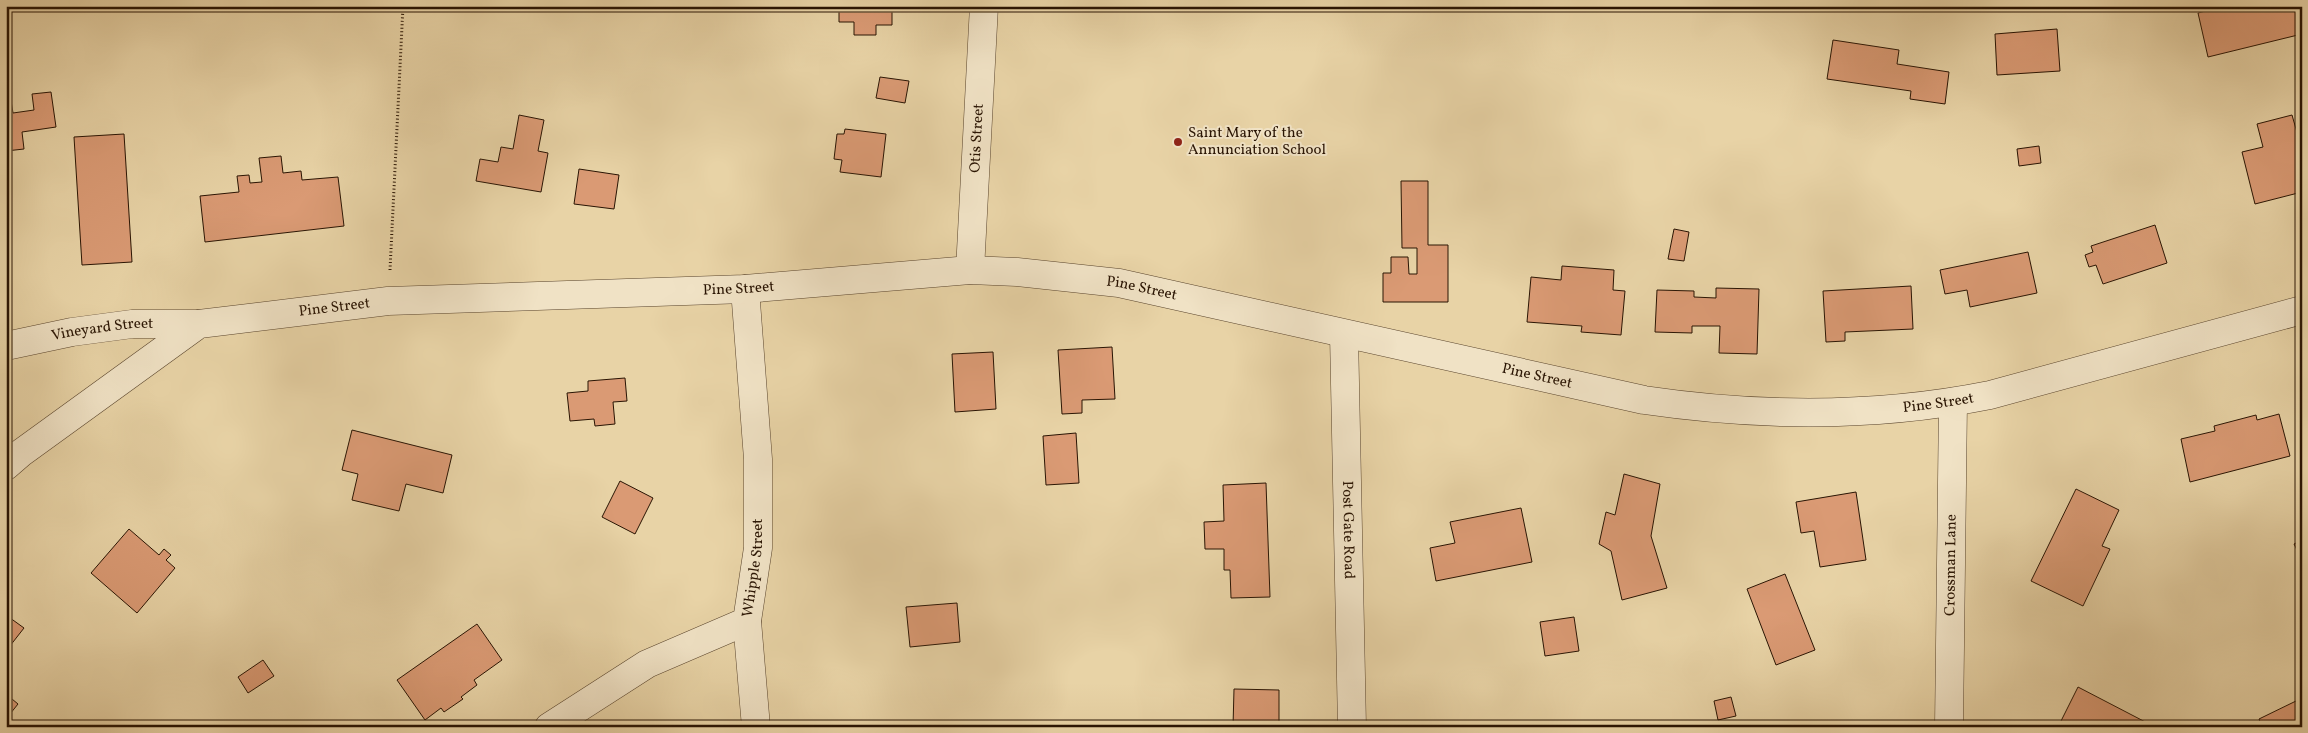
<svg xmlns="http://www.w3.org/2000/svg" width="2308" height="733" font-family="Vollkorn,serif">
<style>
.building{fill:#da9a74;stroke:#291403}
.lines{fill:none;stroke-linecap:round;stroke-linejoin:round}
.minor-casing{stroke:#59442c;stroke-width:29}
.tertiary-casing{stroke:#59442c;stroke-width:29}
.path{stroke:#291403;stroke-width:3;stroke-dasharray:1 2.5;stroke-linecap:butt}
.minor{stroke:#f0e2c5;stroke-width:28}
.tertiary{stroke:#f0e2c5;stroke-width:28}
.poi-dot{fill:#8f2418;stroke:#f0e2c5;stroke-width:2}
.labels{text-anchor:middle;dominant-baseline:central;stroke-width:4;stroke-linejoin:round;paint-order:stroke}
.poi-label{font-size:15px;fill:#291403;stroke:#f0e2c5;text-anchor:start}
.street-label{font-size:15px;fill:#291403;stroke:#f0e2c5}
</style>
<rect width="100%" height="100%" fill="#e8d3a6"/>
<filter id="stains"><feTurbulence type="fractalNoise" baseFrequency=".004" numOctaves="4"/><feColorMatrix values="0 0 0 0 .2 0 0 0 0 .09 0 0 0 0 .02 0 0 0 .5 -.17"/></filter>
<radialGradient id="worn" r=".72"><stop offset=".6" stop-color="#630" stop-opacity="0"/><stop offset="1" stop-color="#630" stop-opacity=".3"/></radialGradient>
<!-- building -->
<path class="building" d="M839,6h53v19h-16v10h-22v-13h-15z
M2225,6h75l2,28 -94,23 -10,-44z
M2057,29l3,42 -63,4 -2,-41z
M1833,40l66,10 -2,14 52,8 -4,32 -35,-5 1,-8 -84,-12z
M880,77l29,4 -4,22 -29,-5z
M51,92l5,35 -34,5 2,17 -18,2v-49l5,-1 2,12 21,-3 -2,-16z
M519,115l25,5 -6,31 10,2 -7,39 -65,-11 4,-22 18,3 3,-15 12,2z
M2292,115l10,35v42l-47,12 -13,-52 21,-5 -6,-23z
M845,129l41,5 -5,43 -41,-5 2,-12 -8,-1 3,-25h7z
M124,134l8,128 -50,3 -8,-128z
M2039,146l2,17 -22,3 -2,-17z
M281,156l2,17 18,-2 1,9 36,-3 6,49 -139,16 -5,-46 39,-4 -2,-16 12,-1 1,8 12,-1 -3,-24z
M579,169l40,6 -5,34 -40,-5z
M1401,181h27v64h20v57h-65v-29h8v-16h17l1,17h8v-26h-15z
M2155,225l12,38 -64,21 -7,-19 -7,2 -4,-12 8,-3 -2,-6z
M1674,229l15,3 -5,29 -16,-2z
M2028,252l9,41 -67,14 -3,-17 -22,4 -5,-24z
M1562,266l52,4 -1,20 12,1 -4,44 -40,-3 1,-6 -55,-4 4,-45 30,3z
M1911,286l2,43 -68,3v9l-19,1 -3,-51z
M1716,288l43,1 -2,65 -38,-1 1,-27h-28v7l-37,-1 2,-42 37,1v6l22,1z
M1112,347l3,52 -33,1v13l-20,1 -4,-64z
M993,352l3,57 -41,3 -3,-58z
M625,378l2,23 -14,1 2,22 -20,2 -1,-7 -24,2 -3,-28 21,-2v-10z
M2279,414l11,42 -100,26 -9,-43 34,-8 -1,-5 42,-11 1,5z
M352,430l100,25 -9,38 -37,-9 -7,27 -47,-11 6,-26 -16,-4z
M1076,433l3,50 -33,2 -3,-49z
M1624,474l36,10 -9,52 16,52 -45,12 -11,-49 -12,-7 7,-32 9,3z
M620,481l33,17 -18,36 -33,-17z
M1266,483l4,114 -39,1 -1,-28h-6v-21h-19l-1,-27 20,-1 -1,-36z
M2076,489l43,21 -17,36 8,3 -27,57 -52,-25z
M1856,492l10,68 -46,7 -6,-36 -13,2 -5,-31z
M1521,508l11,54 -96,19 -6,-33 25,-5 -5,-21z
M129,529l30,26 5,-6 7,6 -5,5 9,8 -38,45 -46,-40z
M2302,540v20l-8,-16z
M1785,574l30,76 -39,15 -29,-76z
M957,603l3,39 -50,5 -4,-40z
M6,615l18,13 -18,23z
M1574,617l5,34 -34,5 -5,-34z
M477,624l25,36 -28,20 3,5 -16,12 2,2 -19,13 -3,-4 -16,12 -28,-40z
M263,660l11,16 -26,17 -10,-16z
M2078,687l77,40h-83l-11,-6z
M1234,689l45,1v37h-46z
M6,694l12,10 -12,15z
M1731,697l5,19 -18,4 -4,-19z
M2296,701l6,11v15h-40l-3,-8z"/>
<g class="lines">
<!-- minor casing -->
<g class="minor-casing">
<g id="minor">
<path id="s1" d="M970,270l14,-264"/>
<path id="s2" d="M1344,334l8,393"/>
<path id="s3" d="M6,346l66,-14 60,-8h67"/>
<path d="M747,621l9,106"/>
<path id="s4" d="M549,727l98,-63 100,-43 11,-73v-89l-13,-170"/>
<path id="s5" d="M1949,727l4,-325"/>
</g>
</g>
<!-- tertiary casing -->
<g class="tertiary-casing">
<g id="tertiary">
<path id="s6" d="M6,466l15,-13 178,-129 189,-23 357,-12 225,-19 47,2 102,11 525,117c116,17 231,18 346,-5l312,-85"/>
</g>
</g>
<!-- path -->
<path class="path" d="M390,270l13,-264"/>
<!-- minor -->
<use href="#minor" class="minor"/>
<!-- tertiary -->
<use href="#tertiary" class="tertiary"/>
</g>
<!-- markers -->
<circle class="poi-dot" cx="1178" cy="142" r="5"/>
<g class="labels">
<!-- poi labels -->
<g class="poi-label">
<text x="1188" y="133">Saint Mary of the<tspan x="1188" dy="17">Annunciation School</tspan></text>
</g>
<!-- street labels -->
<g class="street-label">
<text stroke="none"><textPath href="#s1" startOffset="132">Otis Street</textPath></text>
<text stroke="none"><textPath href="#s6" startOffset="781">Pine Street</textPath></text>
<text stroke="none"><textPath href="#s6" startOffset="1186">Pine Street</textPath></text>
<text stroke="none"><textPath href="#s6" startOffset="376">Pine Street</textPath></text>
<text stroke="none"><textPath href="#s3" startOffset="98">Vineyard Street</textPath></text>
<text stroke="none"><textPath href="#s6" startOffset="1591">Pine Street</textPath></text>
<text stroke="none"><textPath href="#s6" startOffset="1996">Pine Street</textPath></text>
<text stroke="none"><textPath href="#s2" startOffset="196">Post Gate Road</textPath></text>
<text stroke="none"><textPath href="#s5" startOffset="162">Crossman Lane</textPath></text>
<text stroke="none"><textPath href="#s4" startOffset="279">Whipple Street</textPath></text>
</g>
</g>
<!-- margin -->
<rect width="2308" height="733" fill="none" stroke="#e8d3a6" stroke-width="25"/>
<rect x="8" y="8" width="2293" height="718" fill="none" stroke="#291403" stroke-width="2.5"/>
<rect x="12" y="12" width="2283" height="708" fill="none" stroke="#291403"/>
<rect width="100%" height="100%" filter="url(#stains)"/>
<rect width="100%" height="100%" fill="url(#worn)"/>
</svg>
